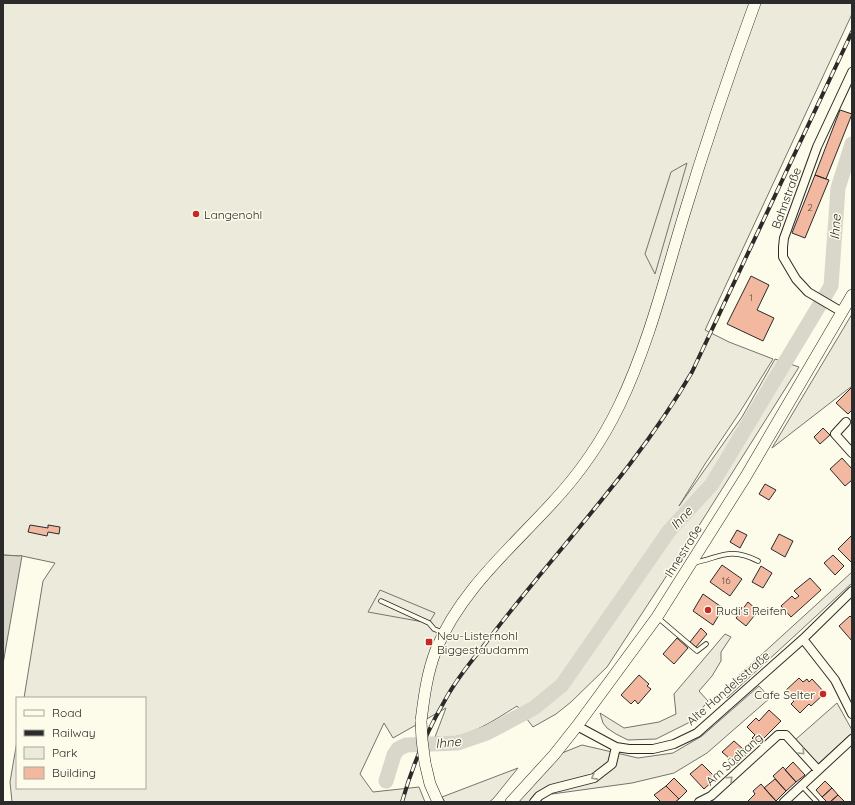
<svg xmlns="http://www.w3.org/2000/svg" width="855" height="805" font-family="Quicksand,sans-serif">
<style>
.green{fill:#ecebdb;stroke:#74746e}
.parking{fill:#eceadb;stroke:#74746e}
.water{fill:#d8d7c9;stroke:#74746e}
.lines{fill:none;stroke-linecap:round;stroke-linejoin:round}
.river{stroke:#d8d7c9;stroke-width:15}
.building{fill:#f2b8a0;stroke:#2b2b2b}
.lane-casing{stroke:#2b2b2b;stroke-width:5.5}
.street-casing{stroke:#2b2b2b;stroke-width:10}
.secondary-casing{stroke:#2b2b2b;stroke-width:12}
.lane{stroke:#fdfbea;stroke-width:4}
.street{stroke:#fdfbea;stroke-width:8}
.secondary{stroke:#fdfbea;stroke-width:11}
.rail-casing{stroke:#2b2b2b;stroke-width:4}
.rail{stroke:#fdfbea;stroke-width:2.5;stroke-dasharray:8;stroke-linecap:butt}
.secondary-bridge-casing{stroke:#2b2b2b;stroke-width:12;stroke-linecap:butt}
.secondary-bridge{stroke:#fdfbea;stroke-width:11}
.oneway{stroke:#9e9d94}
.poi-dot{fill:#c62828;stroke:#fdfbea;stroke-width:1.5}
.labels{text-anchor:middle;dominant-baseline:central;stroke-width:3;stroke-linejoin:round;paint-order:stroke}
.number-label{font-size:10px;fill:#5d4e48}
.street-label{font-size:12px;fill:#2b2b2b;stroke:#fdfbea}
.poi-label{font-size:12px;fill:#2b2b2b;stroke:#fdfbea;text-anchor:start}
.water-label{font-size:13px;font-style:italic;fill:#2b2b2b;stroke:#fdfbea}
</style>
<rect width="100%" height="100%" fill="#fdfbea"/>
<!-- green -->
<path class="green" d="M3,3h849v11l-147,316 24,12 44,17 -35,56 -33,49 -26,42 63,-89 33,-58 24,8 -111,176 -81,124 -36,35 -15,12 -23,13 -16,-21c-24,15 -54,36 -82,31l11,-29 -53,30 -9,-15 -24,51 13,18 46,-5 6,15h-413l-2,-20 7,-41v47h128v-90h-121l19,-117 12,-18 -33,-7 -1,-1 -1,1 -17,-1z
M852,314v72l-80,62z
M725,634l6,3 -10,15v9l-9,15 -13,15 9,10 -16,20 -36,18 -28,1 -12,-6 -9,-6 -4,-5 -3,-10 24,15 35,-6 17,-8 -2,-20z
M759,686l11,12 -63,55 -33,20 -42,10 -80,11 -2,-7 -20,15h-14l46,-49 20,-8 56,13 35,-5 29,-17z
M518,768l-25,31 -4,3h-44l-3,-5z"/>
<!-- parking -->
<path class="parking" d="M687,163l-32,111 -10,-20 26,-82z
M852,572v11l-125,115 -2,-10z
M380,590l55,23 -6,10 -61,-11z
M837,703l15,27v3l-34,31 -23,-24z"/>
<!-- water -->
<path class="water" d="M3,555l17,1 1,-1 1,1 -19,108z"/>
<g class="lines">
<!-- river -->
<path class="river" d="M386,781l8,-26 4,-6 8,-4 52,-2 29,-10 47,-25 28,-23 107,-154 43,-47 119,-198 7,-98 14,-44"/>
</g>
<!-- building -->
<path class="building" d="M840,110l12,4 -26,65 -11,-4z
M815,175l14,5 -24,58 -13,-5z
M751,276l18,9 -12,25 17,8 -11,23 -36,-17z
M851,388l1,2v20l-4,4 -12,-11z
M823,428l7,7 -10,9 -6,-7z
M842,458l10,11v11l-7,6 -15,-17z
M765,484l11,6 -7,10 -10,-6z
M30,525l18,3v-3l12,2 -1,7 -11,-2 -1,4 -19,-4z
M737,530l10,5 -7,13 -10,-6z
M779,534l14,7 -8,16 -14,-8z
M852,535v28l-14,-14z
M833,555l11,11 -9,9 -11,-12z
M722,565l20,14 -12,17 -20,-14z
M761,566l11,7 -9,15 -11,-6z
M810,578l11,12 -30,27 -10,-11 11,-10 3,3 4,-3 -5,-5z
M703,594l20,14 -10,17 -20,-14z
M748,602l10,9 -12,15 -10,-8z
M850,616l2,2v23l-13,-15z
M701,628l6,6 -11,13 -6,-5z
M677,638l11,10 -14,16 -11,-10z
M639,675l10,9 -2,2 4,3 -13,15 -3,-4 -4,4 -10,-9z
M799,678l4,4 4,-3 2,3 3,-3 13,14 -14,13 -2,-2 -9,9 -9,-9 3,-3 -10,-9z
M769,710l12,11 -23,23 -6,-6 3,-3 -8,-8 9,-9 3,3z
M734,741l9,8 2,-2 4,5 -13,12 -14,-12z
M793,762l12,13 -9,7 -11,-12z
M702,764l14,14 -12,11 -14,-15z
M783,767l13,15 -10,9 -13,-15z
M674,778l13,13 -8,8 -13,-13z
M775,779l11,12 -10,10 -12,-13z
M825,781l7,7 -10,9 -6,-7z
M761,784l15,17 -1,1h-28l8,-8 -2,-3z
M666,786l13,13 -4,3h-14l-7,-7z
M832,788l6,7 -8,7h-3l-5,-5z
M838,795l6,6 -1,1h-13z"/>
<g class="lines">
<!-- lane casing -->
<g class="lane-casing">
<path id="lane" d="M693,563c27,-5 36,-17 65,-2
M381,601l48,22 5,6 10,4
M657,617l40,34 9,-7
M802,786l15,16"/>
</g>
<!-- street casing -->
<g class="street-casing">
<path id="street" d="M842,312l-34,-20 -12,-13 -13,-22v-10l1,-9 33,-91 35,-75
M846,422l-11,12 17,19
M803,639l32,41 17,34
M577,726l39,21 13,2h24l21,-5 23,-11 106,-94 49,-48
M534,802l5,-6 12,-7 43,-11 18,-14 4,-17
M699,802l12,-6 67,-61h8l32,35
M784,802l68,-63"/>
</g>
<!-- secondary casing -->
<g class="secondary-casing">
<path id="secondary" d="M421,721c3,-24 6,-48 15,-71 24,-59 75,-102 117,-148 27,-29 49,-61 66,-96 29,-60 45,-125 64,-188 22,-73 46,-144 72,-215
M425,763l5,21 8,18
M511,802l43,-47 23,-29 80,-109 89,-141 106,-181"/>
</g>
<!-- lane -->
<use href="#lane" class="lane"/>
<!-- street -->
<use href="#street" class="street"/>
<!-- secondary -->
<use href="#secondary" class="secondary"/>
<!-- rail casing -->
<g class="rail-casing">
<path id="rail" d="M402,802c10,-35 24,-69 42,-100 10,-19 24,-37 38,-54 17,-23 35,-45 53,-67 55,-67 113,-133 157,-209l160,-340"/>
</g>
<!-- rail -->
<use href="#rail" class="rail"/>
<!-- secondary-bridge casing -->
<g class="secondary-bridge-casing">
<path id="secondary-bridge" d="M421,721l1,19 3,23"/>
</g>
<!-- secondary-bridge -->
<use href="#secondary-bridge" class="secondary-bridge"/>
</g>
<!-- one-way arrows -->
<defs><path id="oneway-chevron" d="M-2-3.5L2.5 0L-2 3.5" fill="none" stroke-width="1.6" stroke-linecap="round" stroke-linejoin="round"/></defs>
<g class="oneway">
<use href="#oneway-chevron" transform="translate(802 752) rotate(47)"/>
<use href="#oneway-chevron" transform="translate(594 777) rotate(152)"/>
<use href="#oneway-chevron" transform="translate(730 779) rotate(-43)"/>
</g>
<!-- markers -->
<g class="poi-dot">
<circle cx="196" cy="214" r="4"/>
<circle cx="708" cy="610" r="4"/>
<rect x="425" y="638" width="8" height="8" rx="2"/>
<circle cx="823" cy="694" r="4"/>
</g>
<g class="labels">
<!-- number labels -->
<g class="number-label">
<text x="810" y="207">2</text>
<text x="751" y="297">1</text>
<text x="726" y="580">16</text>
</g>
<!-- street labels -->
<g class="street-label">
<text transform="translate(786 198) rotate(-70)">Bahnstraße</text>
<text transform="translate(683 551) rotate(-58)">Ihnestraße</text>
<text transform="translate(728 688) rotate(-41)">Alte Handelsstraße</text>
<text transform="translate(734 759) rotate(-42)">Am Südhang</text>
</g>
<!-- poi labels -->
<g class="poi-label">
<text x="204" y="214">Langenohl</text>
<text x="716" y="610">Rudi's Reifen</text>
<text x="437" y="635">Neu-Listernohl<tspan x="437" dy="14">Biggestaudamm</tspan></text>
<text x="815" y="694" text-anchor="end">Cafe Selter</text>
</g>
<!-- water labels -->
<g class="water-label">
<text transform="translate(835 227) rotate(-86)">Ihne</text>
<text transform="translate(681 518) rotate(-48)">Ihne</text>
<text transform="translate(448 742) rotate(-6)">Ihne</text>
</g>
</g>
<!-- border -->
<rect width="855" height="805" fill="none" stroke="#2b2b2b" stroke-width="8"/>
<!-- legend -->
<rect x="16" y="697" width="130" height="92" fill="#fdfbea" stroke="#a9a89e"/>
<rect x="24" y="710" width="20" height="6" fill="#fdfbea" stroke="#a9a89e"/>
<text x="52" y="717" font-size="12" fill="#2b2b2b">Road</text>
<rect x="24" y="730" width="20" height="6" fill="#2b2b2b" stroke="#a9a89e"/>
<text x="52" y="737" font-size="12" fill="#2b2b2b">Railway</text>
<rect x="24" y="747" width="20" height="12" fill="#ecebdb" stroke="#a9a89e"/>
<text x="52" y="757" font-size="12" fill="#2b2b2b">Park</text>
<rect x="24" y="767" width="20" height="12" fill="#f2b8a0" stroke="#a9a89e"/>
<text x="52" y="777" font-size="12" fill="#2b2b2b">Building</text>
</svg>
